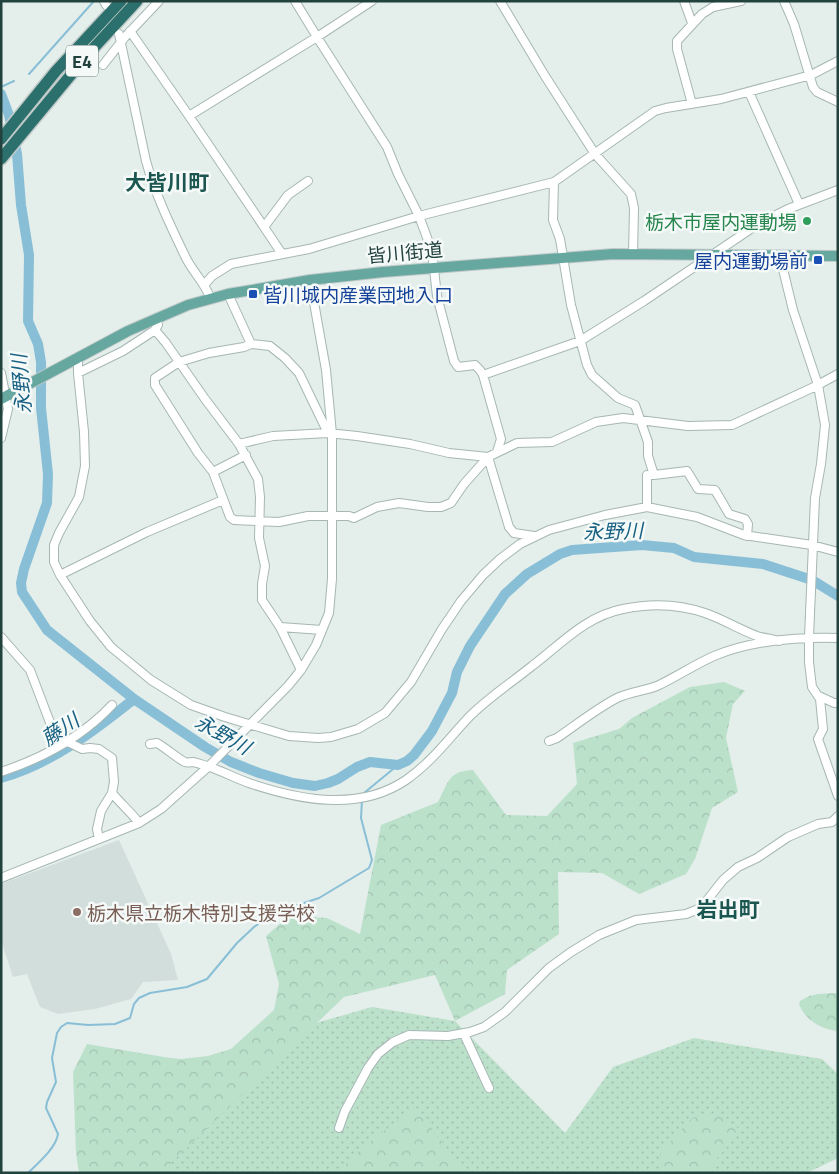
<svg xmlns="http://www.w3.org/2000/svg" width="839" height="1174" font-family="'Titillium Web','Noto Sans JP',sans-serif">
<style>
.built{fill:#d2dedb}
.grass{fill:url(#grass-dots)}
.forest{fill:url(#forest-crowns)}
.lines{fill:none;stroke-linecap:round;stroke-linejoin:round}
.stream{stroke:#89bfd6;stroke-width:2}
.river{stroke:#89bfd6;stroke-width:10}
.minor-casing{stroke:#a6b7b4;stroke-width:10}
.major-casing{stroke:#c1cac9;stroke-width:12}
.highway-casing{stroke:#c1cac9;stroke-width:14}
.minor{stroke:#fff;stroke-width:8}
.major{stroke:#66a7a0;stroke-width:10}
.highway{stroke:#2b706c;stroke-width:11}
.leisure-dot{fill:#2e9e5b;stroke:#f5faf9;stroke-width:2}
.transit-dot{fill:#1a4fb4;stroke:#f5faf9;stroke-width:2}
.education-dot{fill:#8d6e63;stroke:#f5faf9;stroke-width:2}
.labels{text-anchor:middle;dominant-baseline:central;stroke-width:5;stroke-linejoin:round;paint-order:stroke}
.shield{fill:#f5faf9;stroke:#617976;stroke-width:1}
.shield-label{font-size:18px;font-weight:bold;fill:#22423e}
.leisure-label{font-size:19px;fill:#27864d;stroke:#f5faf9;text-anchor:end}
.street-label{font-size:19px;fill:#22423e;stroke:#f5faf9}
.transit-label{font-size:19px;fill:#164399;stroke:#f5faf9;text-anchor:end}
.education-label{font-size:19px;fill:#785e54;stroke:#f5faf9;text-anchor:start}
.water-label{font-size:20px;font-style:italic;fill:#176082;stroke:#f5faf9}
.quarter-label{font-size:21px;font-weight:bold;fill:#1c5650;stroke:#f5faf9}
</style>
<defs>
<pattern id="grass-dots" width="8" height="8" patternUnits="userSpaceOnUse" patternTransform="scale(1.25)"><rect width="8" height="8" fill="#bce1cb"/><path d="M2 2h.1M6 6h.1" fill="none" stroke="#a1c2af" stroke-width="1.8" stroke-linecap="round"/></pattern>
<pattern id="forest-crowns" width="20" height="18" patternUnits="userSpaceOnUse" patternTransform="scale(1.25)"><rect width="20" height="18" fill="#bce1cb"/><path d="M2 6a3 3 0 1 1 6 0M12 15a3 3 0 1 1 6 0" fill="none" stroke="#a1c2af"/></pattern>
</defs>
<rect width="100%" height="100%" fill="#e4eeeb"/>
<!-- built -->
<path class="built" d="M119,840l52,114 7,26 -35,2 -12,17 -36,10 -37,5 -18,-7 -13,-33 -14,3 -12,-37v-56z"/>
<!-- grass -->
<path class="grass" d="M372,1007l83,14 110,112 48,-66 81,-29 128,21 16,15v84l-31,15h-651l153,-148z"/>
<!-- forest -->
<path class="forest" d="M724,682l21,9 -12,13 -7,34 12,54 -26,16 -17,51 -9,15 -47,20 -37,-21 -44,-1 1,62 -52,36 -2,24 -50,27 -20,-46 -91,22 -174,167 -2,9h-89l-3,-20 -3,-81 14,-28 77,13 17,2 27,-3 23,-7 43,-39 5,-26 -13,-48 23,-20 38,2 33,16 21,-109 57,-23c10,-19 10,-31 35,-32l33,45 41,1 30,-32 -4,-41 46,-14 13,-11 58,-31z
M838,993v38c-16,-1 -33,-11 -39,-27l1,-3 9,-5 9,-2z
M415,1107l51,66h-129l25,-25z
M714,1113l27,17 -36,43h-46l1,-20 32,-35z"/>
<g class="lines">
<!-- stream -->
<path class="stream" d="M29,74l65,-73
M1,87l13,-6
M364,793l34,-28
M28,1173c10,-10 28,-25 30,-39l-12,-26 1,-6 9,-20 -4,-24 5,-25 4,-6 6,-4 21,2 27,-1 15,-6 4,-14 5,-6 11,-5 37,-6 20,-8 30,-36 17,-16 14,-10 15,-7 36,-12 50,-30 3,-8 -11,-42 1,-18"/>
<!-- river -->
<path class="river" d="M1,94l8,21 8,39 4,51 8,50 -1,66 10,23 3,18v46l7,66 -1,29 -23,66 -3,14 1,9 25,38 87,69 71,48 26,15 28,11 34,10 22,3 13,-3 10,-4 19,-12 13,-5 28,3 9,-4 7,-6 18,-24 20,-38 5,-21 13,-26 35,-52 22,-20 33,-20 12,-4 70,-5 32,3 20,9 69,7 49,16 26,16
M1,778c50,-14 93,-47 133,-79"/>
<!-- minor casing -->
<g class="minor-casing">
<path id="minor" d="M104,1l2,4
M500,1l45,75 50,78 36,40 3,14 -1,46
M684,1l8,22
M784,1l10,23 19,63 4,5 21,10
M130,31l59,85 75,111
M119,34l27,127c9,33 25,66 40,97 7,14 18,24 24,39
M103,65l22,-28 34,-36
M749,92l50,112
M692,104l-15,-55v-8l25,-27 11,-7 28,-6
M189,116l128,-79 -22,-36
M282,254l-18,-27 24,-32 20,-14
M780,257l13,53 25,75 7,40 -4,39 -6,34 -6,139v25l3,25 8,12 3,30 -5,10 20,57
M205,284l7,-8 19,-12 78,-15 110,-33 -21,-42 -11,-27 -70,-110 55,-36
M228,294l23,50
M156,318l2,7 -3,5 11,13 39,56 34,45 19,35 2,18 -1,41 6,28 -3,18v16l18,27 42,3
M78,357v16l45,-22 32,-21
M1,373l7,36 -7,29
M78,373l6,59 1,34 -6,31 -20,36 -5,12v17l6,13 30,46 21,26 40,33 40,25 34,12 64,19 29,2 13,-1 27,-8 27,-16 26,-31 31,-53 19,-28 22,-26 17,-16 20,-15 29,-14 56,-15 42,-8 50,10 47,18 68,10 26,7
M483,375l97,-34 64,-40 114,-77 30,-15 50,-19
M328,433l-29,-60 -14,-15 -15,-12 -19,-2 -7,3 -35,6 -30,9 -24,16v7l43,68 15,19 17,45 4,3 45,2 29,-6h41l5,2 23,-11 22,-4 29,4h13l10,-4 13,-19 24,-27 29,-14 35,-1 44,-20 27,-4 65,8 44,-1 82,-38 24,-13
M239,444l34,-8 55,-3 29,3 53,8 39,9 39,4
M497,452l4,-13 -18,-64 -3,-5 -5,-5 -17,2 -4,-6 -17,-65 -5,-45 -13,-35 135,-34
M488,457l21,70 5,6 20,3
M213,472l33,-17
M654,475l33,-4 11,18 17,1 14,24 16,5 3,5 -1,12
M647,507v-32h7l-6,-19v-14l-13,-37 -17,-7 -26,-23 -5,-10 -16,-60 -11,-66 -7,-19 1,-38 101,-71 11,-3 55,-9 90,-24 27,-14
M60,575l87,-43 76,-32
M280,627l21,43
M1,637l29,33 24,63 12,8 16,8 8,-1 9,1 13,9 2,24 -2,11 -11,18 -4,18 2,10
M819,696l15,7h4
M549,741l8,-3c19,-13 39,-29 60,-40 12,-6 27,-7 40,-12 19,-9 37,-21 57,-30 38,-16 83,-19 124,-18
M150,744l7,-1c6,3 24,18 28,19 3,1 5,0 8,0 5,1 10,3 14,4 15,5 28,12 42,17 50,17 110,29 157,-3 26,-18 43,-42 64,-64 19,-19 41,-33 62,-50 29,-22 54,-50 91,-57 28,-6 56,-5 82,4 18,6 35,17 52,23 7,2 15,3 22,5
M1,772c42,-14 81,-35 111,-67
M112,793c9,11 19,19 27,30
M1,878l138,-55 22,-14 47,-42 80,-81 13,-16 15,-25 13,-32 3,-34v-145l-6,-64 -16,-90
M464,1034l25,54
M339,1128l6,-17 23,-43 10,-14 15,-12 16,-7 39,1 22,-4 14,-5 21,-15 44,-44 22,-16 28,-17 37,-15 50,-6 15,-6 22,-28 15,-13 19,-9 31,-21 30,-13 14,-2 6,-6"/>
</g>
<!-- major casing -->
<g class="major-casing">
<path id="major" d="M1,399l127,-68 60,-26 40,-11 82,-14 73,-8 230,-18 225,2"/>
</g>
<!-- highway casing -->
<g class="highway-casing">
<path id="highway" d="M1,139l55,-68 65,-70
M1,159l88,-106 48,-52"/>
</g>
<!-- minor -->
<use href="#minor" class="minor"/>
<!-- major -->
<use href="#major" class="major"/>
<!-- highway -->
<use href="#highway" class="highway"/>
</g>
<!-- markers -->
<circle class="leisure-dot" cx="807" cy="221" r="5"/>
<g class="transit-dot">
<rect x="813" y="255" width="10" height="10" rx="2.5"/>
<rect x="248" y="289" width="10" height="10" rx="2.5"/>
</g>
<circle class="education-dot" cx="77" cy="912" r="5"/>
<g class="labels">
<!-- shield labels -->
<rect class="shield" x="66" y="45.5" width="32" height="31" rx="4"/>
<g class="shield-label">
<text x="82" y="61">E4</text>
</g>
<!-- leisure labels -->
<g class="leisure-label">
<text x="797" y="221">栃木市屋内運動場</text>
</g>
<!-- street labels -->
<g class="street-label">
<text transform="translate(405 252) rotate(-5)">皆川街道</text>
</g>
<!-- transit labels -->
<g class="transit-label">
<text x="808" y="260">屋内運動場前</text>
<text x="263" y="294" text-anchor="start">皆川城内産業団地入口</text>
</g>
<!-- education labels -->
<g class="education-label">
<text x="87" y="912">栃木県立栃木特別支援学校</text>
</g>
<!-- water labels -->
<g class="water-label">
<text transform="translate(21 384) rotate(-95)">永野川</text>
<text transform="translate(613 531) rotate(-2)">永野川</text>
<text transform="translate(60 729) rotate(-34)">藤川</text>
<text transform="translate(223 734) rotate(29)">永野川</text>
</g>
<!-- quarter labels -->
<g class="quarter-label">
<text x="167" y="182">大皆川町</text>
<text x="728" y="909">岩出町</text>
</g>
</g>
<!-- border -->
<rect width="839" height="1174" fill="none" stroke="#22423e" stroke-width="5"/>
</svg>
